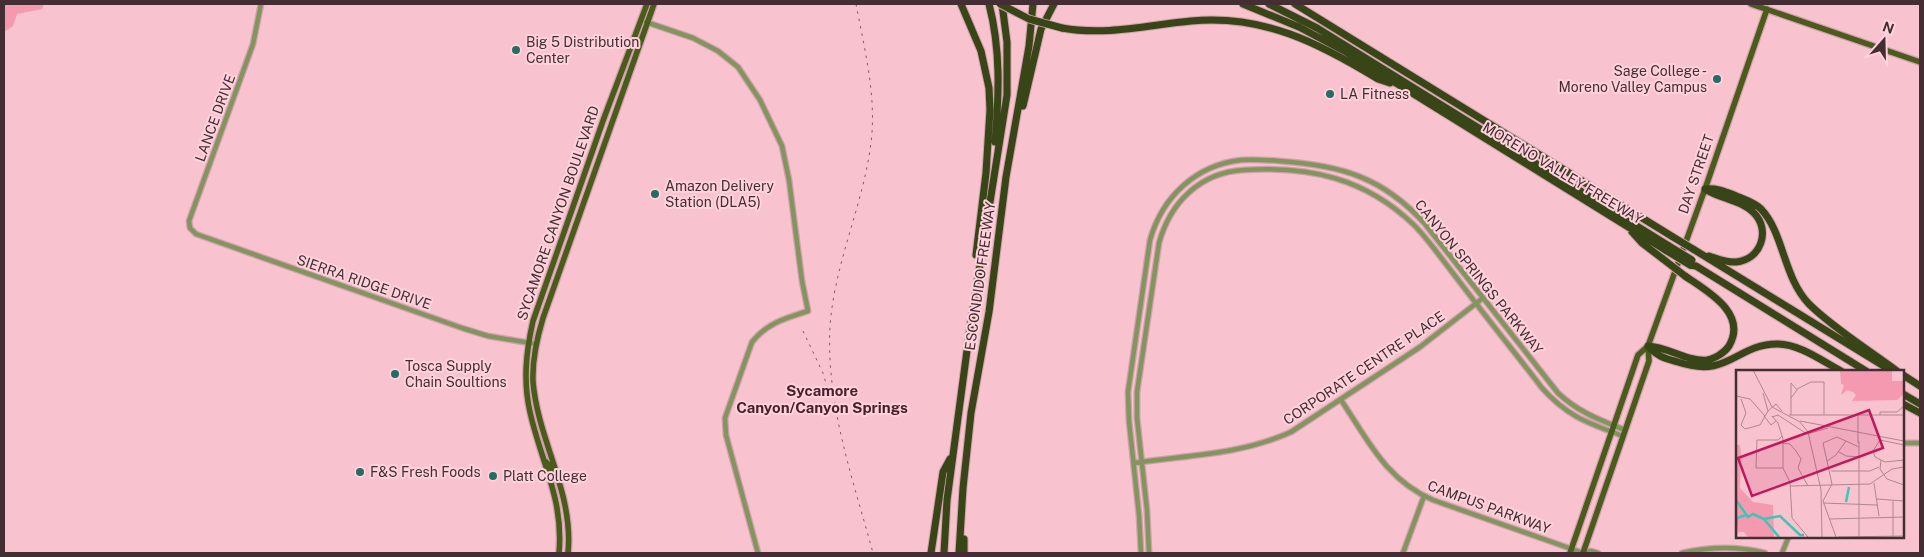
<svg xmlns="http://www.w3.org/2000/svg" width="1924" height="557" font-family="'Public Sans',sans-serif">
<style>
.green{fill:#f499b0}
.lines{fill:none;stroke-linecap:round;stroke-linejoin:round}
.minor-casing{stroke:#d0a1ac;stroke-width:7}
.major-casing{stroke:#d0a1ac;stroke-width:8}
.highway-casing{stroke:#d0a1ac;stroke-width:9}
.minor{stroke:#83955e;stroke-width:4.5}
.major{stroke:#4a5b1c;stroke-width:5.5}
.highway{stroke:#384517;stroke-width:7}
.rail{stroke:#7d5d64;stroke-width:1;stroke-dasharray:2.5 5;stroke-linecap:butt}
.highway-bridge-casing{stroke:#d0a1ac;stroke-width:9;stroke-linecap:butt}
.highway-bridge{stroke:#384517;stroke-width:7}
.poi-dot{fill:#256d64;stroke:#ffd2dc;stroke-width:2}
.labels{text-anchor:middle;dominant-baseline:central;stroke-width:4;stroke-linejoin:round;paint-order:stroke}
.poi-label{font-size:14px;fill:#442e33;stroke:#ffd2dc;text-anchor:start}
.street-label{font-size:14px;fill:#442e33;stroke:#ffd2dc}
.neighbourhood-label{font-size:15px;font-weight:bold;fill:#471e2a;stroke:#ffd2dc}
.inset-river{fill:none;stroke:#3dc6b5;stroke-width:2.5}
.inset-road{fill:none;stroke:#b08790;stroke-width:1}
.view{fill:#c2185b;fill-opacity:0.15;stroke:#c2185b;stroke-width:2.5}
.inset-edge{fill:none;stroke:#442e33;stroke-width:2.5}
</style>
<rect width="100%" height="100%" fill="#f8c2ce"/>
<!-- green -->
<path class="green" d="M4,4h40l-2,5 -25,5 -4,12 -9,6z"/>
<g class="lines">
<!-- minor casing -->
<g class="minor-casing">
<path id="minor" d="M261,4l-8,40 -64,177 1,7 6,6 266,94 26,8 48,8
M646,22l47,16 25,13 20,16 22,33 22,46 7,34 13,101 6,30c-22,7 -41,12 -56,31l-27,76 1,17 32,118
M1341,400c27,40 45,80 92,100l150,53 8,-2 7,2
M1903,443h17
M1134,463c54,-8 106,-8 157,-31l129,-85 63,-49
M1141,553l-2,-38 -10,-94 -1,-29 22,-152c12,-43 46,-75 91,-80 13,-1 26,0 38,1 61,4 104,16 146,63l133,169c20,19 42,27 67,37
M1149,553l-2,-43 -10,-92v-26l22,-149c11,-40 41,-71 85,-73 66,-4 121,8 170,55 8,8 15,17 22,26 13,17 26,34 39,51 22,29 45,57 67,86 26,29 46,35 81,48
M1403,553l21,-57
M1682,553c27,-6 55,-7 83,0
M1782,553l7,-17"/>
</g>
<!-- major casing -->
<g class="major-casing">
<path id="major" d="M1751,4l169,58
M546,462l5,5 2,6 5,2
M559,553c5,-54 -18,-91 -29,-141 -7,-31 -4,-60 3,-91l71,-203 43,-114
M568,553c6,-60 -30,-112 -35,-171 -1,-22 4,-44 10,-64l111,-314
M1570,553l68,-198 10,-9
M1583,553l66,-192 -1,-15 57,-157 62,-180"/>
</g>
<!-- highway casing -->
<g class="highway-casing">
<path id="highway" d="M961,4l20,47 8,37 1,22 -4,63 -10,82
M989,4c12,46 10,91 6,138
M1243,4l56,23 47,25 321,199
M1269,4l48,24 352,218
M1295,4l378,233
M1062,28c44,8 86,-3 129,-7 72,-7 128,22 187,58l12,4
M1023,106l18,-77 13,-25
M1705,189c11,-1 19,2 29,6 9,4 20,7 27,14 23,24 22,68 48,95 24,24 60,46 88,67
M1705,189c15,10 37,11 49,24 17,17 7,47 -18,49 -9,1 -18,-3 -27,-6
M1632,232l10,11 21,16
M1693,249l194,119
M1690,265l6,1 170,105
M1648,346c10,11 16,12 30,16 51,17 58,-18 99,-18 23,0 45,17 64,27
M1648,346c20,1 39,16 59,14 8,-1 18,-8 22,-14 19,-33 -22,-55 -44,-70
M1903,375l17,11
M1903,394l17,10
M1903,404l17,9
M964,539v14
M931,553l12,-81 7,-13
M944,553l3,-53 23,-172 37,-233v-53l-5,-38
M959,553l4,-65 8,-75 18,-101 17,-135 23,-131 4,-42"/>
</g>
<!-- minor -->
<use href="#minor" class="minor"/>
<!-- major -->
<use href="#major" class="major"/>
<!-- highway -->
<use href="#highway" class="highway"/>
<!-- rail -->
<path class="rail" d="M856,4c9,48 22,97 14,146 -9,60 -36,116 -40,177 -4,78 23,152 43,226
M803,331l20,42 4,14"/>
<!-- highway-bridge casing -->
<g class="highway-bridge-casing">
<path id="highway-bridge" d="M1000,4l29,15 33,9
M1673,237l20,12
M1669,246l23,14
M1667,251l23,14
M1663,259l22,17"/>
</g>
<!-- highway-bridge -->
<use href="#highway-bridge" class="highway-bridge"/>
</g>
<!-- markers -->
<g class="poi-dot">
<circle cx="516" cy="50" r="5"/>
<circle cx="1717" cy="79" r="5"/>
<circle cx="1330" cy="94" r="5"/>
<circle cx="655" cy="194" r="5"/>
<circle cx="395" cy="374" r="5"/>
<circle cx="360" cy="472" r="5"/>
<circle cx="493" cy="476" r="5"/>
</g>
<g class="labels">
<!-- poi labels -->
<g class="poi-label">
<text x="526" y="42">Big 5 Distribution<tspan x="526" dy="16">Center</tspan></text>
<text x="1707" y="71" text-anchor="end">Sage College -<tspan x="1707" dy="16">Moreno Valley Campus</tspan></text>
<text x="1340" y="94">LA Fitness</text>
<text x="665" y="186">Amazon Delivery<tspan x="665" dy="16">Station (DLA5)</tspan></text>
<text x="405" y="366">Tosca Supply<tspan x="405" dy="16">Chain Soultions</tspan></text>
<text x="370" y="472">F&amp;S Fresh Foods</text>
<text x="503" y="476">Platt College</text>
</g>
<!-- street labels -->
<g class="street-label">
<text transform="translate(215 118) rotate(-70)">LANCE DRIVE</text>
<text transform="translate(1563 173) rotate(31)">MORENO VALLEY FREEWAY</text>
<text transform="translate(1696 174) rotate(-71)">DAY STREET</text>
<text transform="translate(558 213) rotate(-71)">SYCAMORE CANYON BOULEVARD</text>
<text transform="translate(980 276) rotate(-82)">ESCONDIDO FREEWAY</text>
<text transform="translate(1479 277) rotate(51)">CANYON SPRINGS PARKWAY</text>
<text transform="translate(364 282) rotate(19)">SIERRA RIDGE DRIVE</text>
<text transform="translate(1364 368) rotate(-34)">CORPORATE CENTRE PLACE</text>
<text transform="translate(1489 507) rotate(20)">CAMPUS PARKWAY</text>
</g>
<!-- neighbourhood labels -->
<g class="neighbourhood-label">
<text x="822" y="390">Sycamore<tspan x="822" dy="17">Canyon/Canyon Springs</tspan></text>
</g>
</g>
<!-- overview -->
<g transform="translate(1736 370)">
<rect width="168" height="168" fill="#f8c2ce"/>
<path d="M104,0h52v11h11v14l-6,5 -45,1 4,-6 -3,-3 -6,-2 -6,5 3,-10 -3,-1zM0,75h4l1,9 -1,34 13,14 20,3 1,32h-26l-4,-5h-5l-3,5z" fill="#f499b0"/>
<path class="inset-river" d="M0,130l12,17 5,-3 11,5 15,18M110,132l3,-15M28,149l16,-3 20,19h4M0,159l1,-11 9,-3"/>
<path class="inset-road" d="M17,0l19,37 28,15 8,10 13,58 1,47M55,13v32M55,13l6,7 -6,8M61,19l14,-7h13v33M27,23l5,18M0,26l14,3 15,17M5,29l5,14 -5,12 4,4 15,-4 8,-14M32,41l8,-7 6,7M53,45h115M144,45v-3h17l7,-6M28,46l7,9 5,-4M36,46l6,7 5,16v29l7,14 2,36 16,19M36,47l6,-2 29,19 21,-6M64,51l104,20M46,66l-4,4h-21l-1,28h27M123,71v96M46,73l8,1 6,7 5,8 -3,9 10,18M122,73v-28M168,75l-24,-5 -7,11 2,6 10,5 19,-2M103,82l7,4 14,1 13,-5M145,90l-1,9 7,10 17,6M91,91l9,-6 10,-14M95,101h39l9,-4M138,113l5,33M54,116l80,-2 22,-15 12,-2M141,129l27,2M157,131v36M87,133l54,2M93,149l75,-2M100,167l-13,-36 9,-17 -9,-41 14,-6 22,10M102,167l66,-1"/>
<path class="view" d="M133,40l14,38 -131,48 -14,-38z"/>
<rect width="168" height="168" class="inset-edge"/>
</g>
<!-- border -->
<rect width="1924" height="557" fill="none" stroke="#442e33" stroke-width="10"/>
<!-- north arrow -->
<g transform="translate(1884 40) rotate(20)" stroke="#ffd2dc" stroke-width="4" paint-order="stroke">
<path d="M0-4L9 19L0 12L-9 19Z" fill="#442e33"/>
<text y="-8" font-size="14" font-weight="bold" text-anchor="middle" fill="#442e33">N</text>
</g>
</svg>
